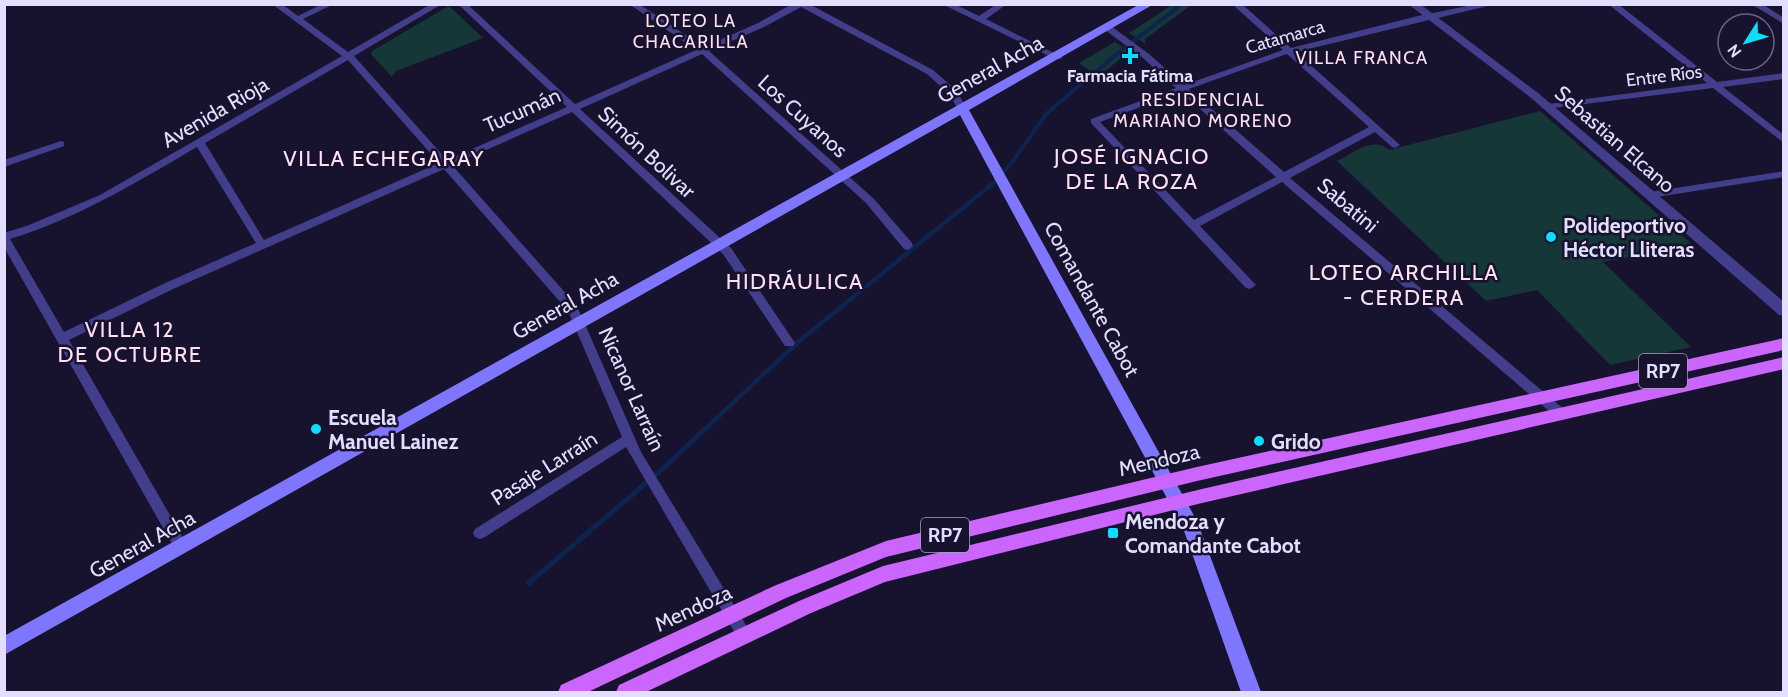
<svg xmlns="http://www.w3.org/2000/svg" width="1788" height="697" font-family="Cabin,sans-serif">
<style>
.green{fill:#153737}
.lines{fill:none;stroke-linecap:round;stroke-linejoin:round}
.stream-far2{stroke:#0e2450;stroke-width:4}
.stream-far1{stroke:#0e2450;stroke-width:4.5}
.stream{stroke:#0e2450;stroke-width:5}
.minor{fill:#433e8b;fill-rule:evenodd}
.tertiary{fill:#433e8b;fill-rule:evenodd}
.secondary{fill:#7e76fe;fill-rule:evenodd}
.primary{fill:#ca66fe;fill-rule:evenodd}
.poi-dot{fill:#0cddfd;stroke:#17122d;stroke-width:2}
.labels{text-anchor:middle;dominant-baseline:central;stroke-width:5;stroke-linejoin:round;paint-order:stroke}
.far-neighbourhood-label{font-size:18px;letter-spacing:1.5px;fill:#ffe0f3;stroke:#17122d}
.far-street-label{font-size:18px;fill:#e3deff;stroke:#17122d}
.far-poi-label{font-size:18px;font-weight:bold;fill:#e3deff;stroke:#17122d}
.shield{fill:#17122d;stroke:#a6a1c0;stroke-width:1.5}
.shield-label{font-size:20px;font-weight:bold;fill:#e3deff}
.street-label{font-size:21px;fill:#e3deff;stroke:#17122d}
.poi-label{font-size:21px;font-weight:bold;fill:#e3deff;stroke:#17122d;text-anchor:start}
.neighbourhood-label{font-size:22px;letter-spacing:1.5px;fill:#ffe0f3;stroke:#17122d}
</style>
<rect width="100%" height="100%" fill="#17122d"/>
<!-- green -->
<path class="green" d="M1173,4l18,1 -46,34 1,5 -17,-11z
M447,7h3l33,31 -87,33 -4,6 -21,-23 1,-3z
M1115,42l20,14 -10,-1 -27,22 -19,-14z
M1540,111l153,134 -90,17 88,85 -81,18 -73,-75 -51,11 -149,-140c18,-9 35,-25 52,-11z"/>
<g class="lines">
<!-- stream-far2 -->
<path class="stream-far2" d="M990,187l20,-22 37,-52 71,-60 64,-49"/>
<!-- stream-far1 -->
<path class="stream-far1" d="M719,416l79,-74 193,-157"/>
<!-- stream -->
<path class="stream" d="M529,583l138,-118 54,-51"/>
<!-- minor -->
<path class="minor" d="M272,4h10l16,12 24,-12h12l-31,15 45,33 83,-48h11l-88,52 93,104 120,-53 -109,-103h9l108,100 121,-54 -67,-46h10l65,43 54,-24 34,-19h17l124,66 22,19 13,21 -2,2h-6l-12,-19 -21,-19 -126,-67 -37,20 -55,24 165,148 38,44 1,3 -5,4 -4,-1 -38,-46 -164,-149 -122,55 151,139 62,92 2,3 -2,3h-8l-62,-92 -151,-142 -120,53 125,141 64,146 108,178 2,5 -2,5 -5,2 -5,-2 -113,-193 -141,90 -5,2 -5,-2 -2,-4 2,-4 147,-92 -54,-126 -124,-142 -273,121 -102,50 117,203 2,4 -2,4 -5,2 -5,-2 -172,-304v-14l25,-8 71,-30 242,-139zM348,60l91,103 -175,77 -59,-97zM197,147l59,96 -93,41 -99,48 -54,-93c68,-21 127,-57 187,-92z
M942,4h12l25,12 18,-12h10l-21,15 76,38 -1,2h-6z
M1232,4h10l49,44 127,-32 59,-12h19l-200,48 104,93 -5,3 -3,-1 -17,-15 -85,46 275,232 2,4 -2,4 -4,1 -4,-1 -275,-236 -82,44 56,59 -6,4 -4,-1 -155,-165v-4l85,-31 -33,-30 -38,-28v-4h6l38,28 35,31 99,-35zM1287,54l82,73 -85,45 -95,-83zM1181,92l95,85 -82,43 -94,-98z
M1608,4h10l99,78 67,-9v6l-61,8 61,48v8l-71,-55 -168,21 -2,-2 5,-3 159,-21z
M1751,4h11l22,14v6z
M61,141l3,1v4l-60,21v-7z
M1784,171v6l-134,21 -5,-3 5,-3z"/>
<!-- tertiary -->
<path class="tertiary" d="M1408,4h12l118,89 246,209v14l-5,-1 -249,-218z"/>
<!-- secondary -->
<path class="secondary" d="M1140,4h14l-185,106 228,411 64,171h-20l-58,-164 -223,-413 -956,540v-19z"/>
<!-- primary -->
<path class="primary" d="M1784,338v12l-587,131 -311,76 -100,41 -198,94h-30l3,-7 213,-99 112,-45 311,-74z
M1784,357v12l-582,134 -317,79 -74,31 -165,79h-30l3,-7 180,-84 84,-35 319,-77z"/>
</g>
<!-- markers -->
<g class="poi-dot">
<path d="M1127 47h6v6h6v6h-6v6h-6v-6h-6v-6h6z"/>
<circle cx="1551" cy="237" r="6"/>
<circle cx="316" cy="429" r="6"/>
<circle cx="1259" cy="441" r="6"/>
<rect x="1107" y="527" width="12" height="12" rx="3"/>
</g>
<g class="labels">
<!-- far-neighbourhood labels -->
<g class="far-neighbourhood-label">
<text x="691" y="21">LOTEO LA<tspan x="691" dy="21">CHACARILLA</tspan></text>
<text x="1362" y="58">VILLA FRANCA</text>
<text x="1203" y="100">RESIDENCIAL<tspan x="1203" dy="21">MARIANO MORENO</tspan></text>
</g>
<!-- far-street labels -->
<g class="far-street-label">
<text transform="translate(1285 37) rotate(-16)">Catamarca</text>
<text transform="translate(1664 76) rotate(-7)">Entre Ríos</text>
</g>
<!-- far-poi labels -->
<g class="far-poi-label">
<text x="1130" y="76">Farmacia Fátima</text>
</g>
<!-- shield labels -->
<g class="shield">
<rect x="1639" y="354" width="48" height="34" rx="4.5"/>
<rect x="921" y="518" width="48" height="34" rx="4.5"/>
</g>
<g class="shield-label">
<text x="1663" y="371">RP7</text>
<text x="945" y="535">RP7</text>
</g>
<!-- street labels -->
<g class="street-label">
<text transform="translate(990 69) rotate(-29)">General Acha</text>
<text transform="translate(522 110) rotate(-24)">Tucumán</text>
<text transform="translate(215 112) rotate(-30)">Avenida Rioja</text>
<text transform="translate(803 116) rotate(42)">Los Cuyanos</text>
<text transform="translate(1615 139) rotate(41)">Sebastian Elcano</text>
<text transform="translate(647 152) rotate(43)">Simón Bolivar</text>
<text transform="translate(1348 205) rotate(40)">Sabatini</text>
<text transform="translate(1092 299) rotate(61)">Comandante Cabot</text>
<text transform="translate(565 305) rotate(-29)">General Acha</text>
<text transform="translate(632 389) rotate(66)">Nicanor Larraín</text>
<text transform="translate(1159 460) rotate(-13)">Mendoza</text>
<text transform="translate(544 468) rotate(-32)">Pasaje Larraín</text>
<text transform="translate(142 544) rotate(-29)">General Acha</text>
<text transform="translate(693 608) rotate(-25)">Mendoza</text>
</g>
<!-- poi labels -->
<g class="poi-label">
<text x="1563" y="225">Polideportivo<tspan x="1563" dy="24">Héctor Lliteras</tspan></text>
<text x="328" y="417">Escuela<tspan x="328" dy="24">Manuel Lainez</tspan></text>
<text x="1271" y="441">Grido</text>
<text x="1125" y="521">Mendoza y<tspan x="1125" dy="24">Comandante Cabot</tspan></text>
</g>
<!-- neighbourhood labels -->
<g class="neighbourhood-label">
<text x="1132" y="156">JOSÉ IGNACIO<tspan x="1132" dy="25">DE LA ROZA</tspan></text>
<text x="384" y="158">VILLA ECHEGARAY</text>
<text x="1404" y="272">LOTEO ARCHILLA<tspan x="1404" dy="25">- CERDERA</tspan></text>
<text x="795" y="281">HIDRÁULICA</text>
<text x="130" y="329">VILLA 12<tspan x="130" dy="25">DE OCTUBRE</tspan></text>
</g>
</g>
<!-- border -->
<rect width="1788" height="697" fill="none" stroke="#e3deff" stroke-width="12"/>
<!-- north arrow -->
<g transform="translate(1746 42) rotate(233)"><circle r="28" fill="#17122d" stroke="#696481" stroke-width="1.5"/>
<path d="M0-4.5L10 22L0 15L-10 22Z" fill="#0cddfd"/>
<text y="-9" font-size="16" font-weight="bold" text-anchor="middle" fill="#e3deff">N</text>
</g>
</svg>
